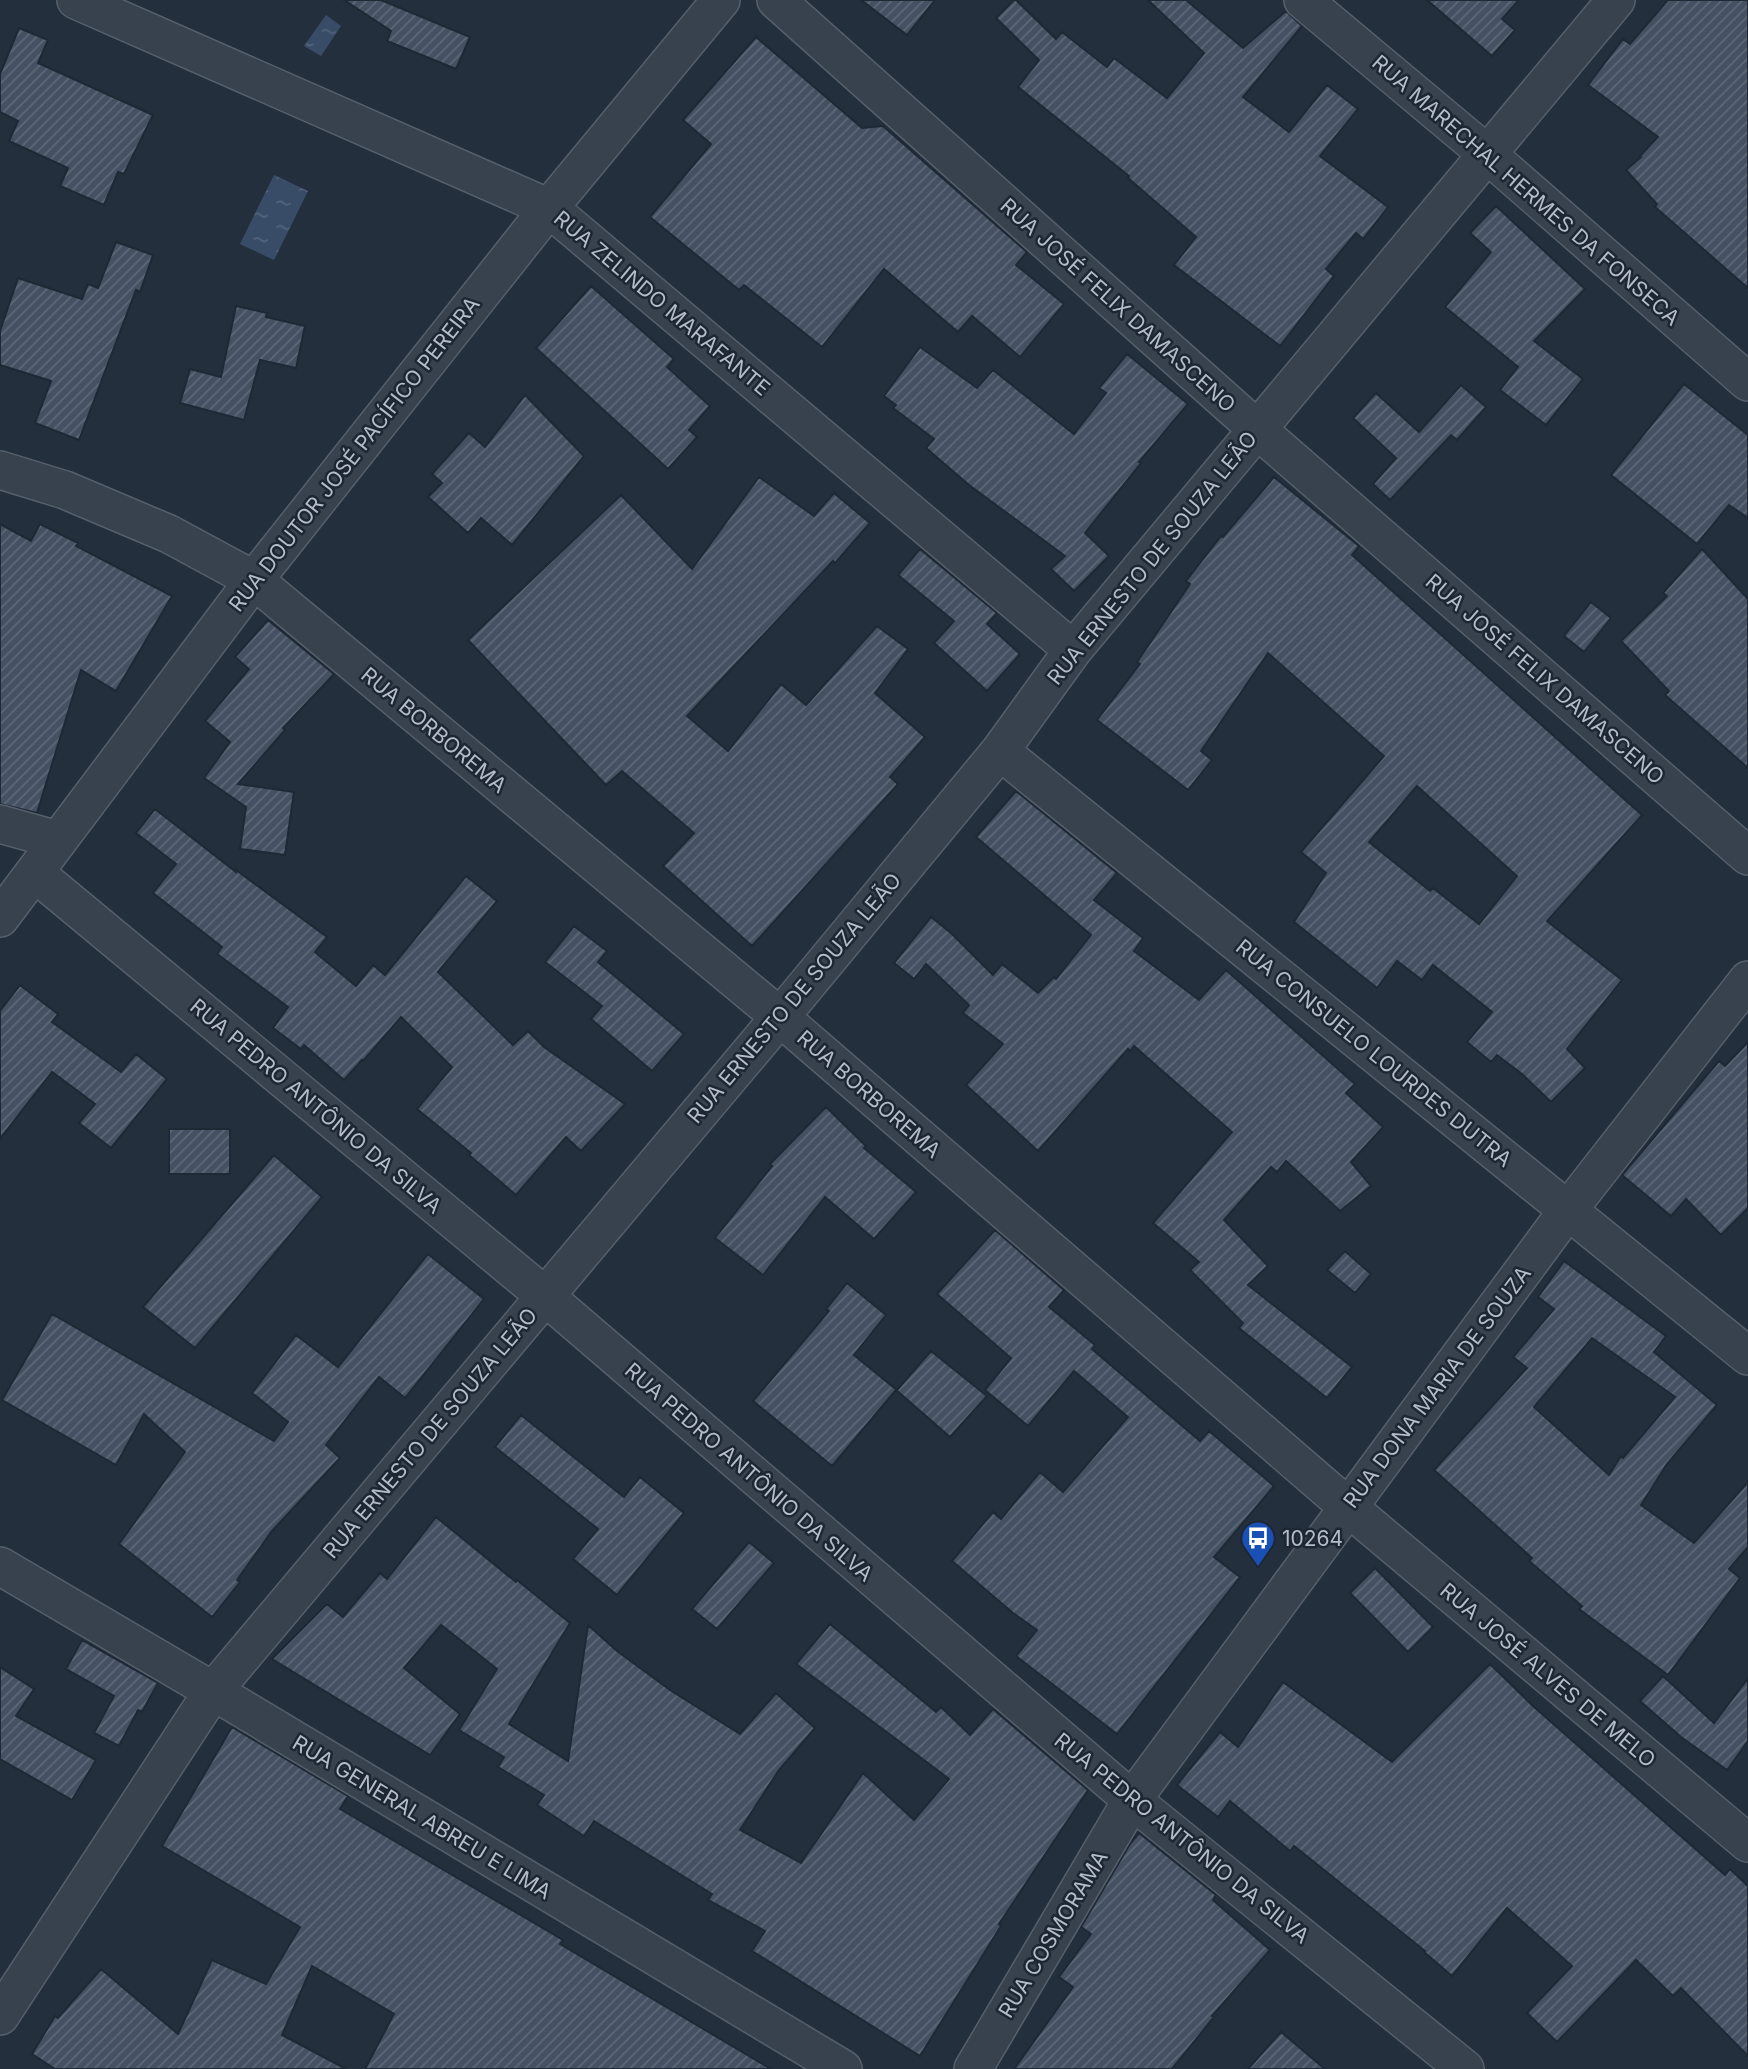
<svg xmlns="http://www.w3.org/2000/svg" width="1748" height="2069" font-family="Inter,sans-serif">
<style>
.water{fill:url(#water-ripples)}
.building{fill:url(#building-hatch);stroke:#1f2835;stroke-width:2;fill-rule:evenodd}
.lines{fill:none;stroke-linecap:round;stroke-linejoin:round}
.minor-casing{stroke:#565f6c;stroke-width:40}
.minor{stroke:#38414e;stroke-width:37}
.labels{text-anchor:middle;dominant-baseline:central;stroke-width:5;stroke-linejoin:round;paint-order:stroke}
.street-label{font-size:21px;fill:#b4bcc9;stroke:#1d2633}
.poi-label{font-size:21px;fill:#b4bcc9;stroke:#1d2633;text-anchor:start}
</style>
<defs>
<pattern id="water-ripples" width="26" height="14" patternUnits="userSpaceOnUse" patternTransform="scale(1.75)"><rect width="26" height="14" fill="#394c67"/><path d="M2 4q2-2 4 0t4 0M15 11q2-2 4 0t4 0" fill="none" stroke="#53647b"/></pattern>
<pattern id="building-hatch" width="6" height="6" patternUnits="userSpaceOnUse" patternTransform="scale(1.75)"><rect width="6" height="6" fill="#455162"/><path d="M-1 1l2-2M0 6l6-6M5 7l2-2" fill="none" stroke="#5d6877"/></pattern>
</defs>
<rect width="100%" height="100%" fill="#242f3e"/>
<!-- water -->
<path class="water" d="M326,15l15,11 -20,30 -17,-10z
M274,175l34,16 -34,69 -34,-16z"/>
<!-- building -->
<path class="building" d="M344,0h37l89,37 -14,32 -69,-28 4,-10z
M861,0h74l-28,35z
M1014,0h2l40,39 6,-7 45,35 7,-9 53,40 37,-45 -56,-53h38l57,48 43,-37 16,15 -59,71 46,35 38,-47 31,24 -38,47 68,51 -25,32 -7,-6 -30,36 8,7 -54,70 -106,-81 22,-28 -68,-59 1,-2 -111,-89 21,-27 -43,-42z
M1427,0h92l-17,19 13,11 -23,26z
M1668,0h80v288l-93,-81 2,-3 -31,-34 15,-13 -1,-1 18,-19 -70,-52 35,-46 7,5z
M19,28l29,12 -10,23 115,52 -29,59 -6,-2 -14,33 -44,-19 8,-18 -59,-27 9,-20 -18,-9v-38z
M756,37l106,91 21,-2 144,126 -11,13 48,39 -44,53 -48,-41 -14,16 -74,-63 -62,78 -78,-62 -5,5 -89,-73 61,-73 -28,-24z
M1496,206l89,83 -51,52 49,38 -37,46 -46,-35 18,-23 -73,-60 46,-55 -21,-19z
M116,242l37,13 -13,37 -4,-2 -57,150 -44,-17 16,-42 -51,-16v-34l18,-53 64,21 6,-15 10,4z
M591,286l83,73 -7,8 43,39 -21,24 8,7 -29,32 -132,-121z
M236,306l31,7 -1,4 39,9 -9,42 -36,-8 -16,60 -64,-17 10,-34 31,8z
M920,347l57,41 16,-18 81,64 32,-41 -7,-5 28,-34 61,50 -49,58 2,1 -56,70 24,23 -35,35 -23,-22 14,-13 -96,-71 -43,-37 8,-9 -41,-31 3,-3 -12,-9z
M1684,384l64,51v83l-19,-13 -32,39 -86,-69z
M1461,385l25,22 -29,33 -6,-5 -61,65 -17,-16 23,-26 -43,-40 23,-25 43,39z
M525,395l59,61 -72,89 -31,-27 -13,15 -40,-36 14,-14 -10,-9 37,-41 16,14z
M759,477l55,39 20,-23 36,30 -35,40 -2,-2 -146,155 41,35 53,-67 25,21 71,-79 31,23 -33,44 50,44 -35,40 8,7 -146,162 -89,-80 31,-33 -72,-62 -16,14 -138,-145 153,-145 71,74z
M1274,477l85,69 -7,9 290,260 -95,106 75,59 -55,69 18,19 -34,34 -29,-28 -25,-19 -6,7 -24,-20 25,-30 -59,-47 -11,15 -25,-19 -20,27 -83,-66 32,-49 -25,-21 83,-96 -116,-103 -67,98 11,9 -24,30 -91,-70 43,-56 -3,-2 53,-78 -4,-3 35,-45 2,1zM1417,786l100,90 -38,48 -46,-36 -3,3 -61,-49z
M0,524l31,17 9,-17 38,19 -2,3 96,50 -56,95 -35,-21 -44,143 -37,-9z
M920,549l77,64 -10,11 33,30 -33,37 -53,-48 20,-22 -56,-46z
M1702,549l46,50v169l-83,-73 4,-4 -48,-50 46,-45 -4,-3z
M1591,602l20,16 -27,34 -20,-16z
M268,620l66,54 -51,54 2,2 -47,54 56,8 -9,63 -45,-6 6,-42 -42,-29 26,-36 -25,-21 44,-52 -14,-12z
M1016,791l101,82 -23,27 49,38 -9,13 65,49 27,-30 129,114 -9,9 37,34 -32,35 20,24 -31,25 -54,-50 -9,11 -6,-5 -47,53 44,46 -20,19 104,82 -25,31 -88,-70 4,-5 -53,-53 9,-8 -46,-39 79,-91 -98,-86 -4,5 -2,-2 -90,102 -72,-66 37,-41 -40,-31 6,-8 -43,-41 -12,15 -20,-16 37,-46 20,16 42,42 9,-11 36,29 16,-16 2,2 35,-44 -115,-98z
M155,809l81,63v-2l91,67 -12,15 41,34 17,-21 12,10 81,-99 31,25 -59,71 75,73 15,-14 16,16 81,57 -44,47 -15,-14 -50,58 -47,-40 2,-2 -54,-44 35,-42 -51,-50 -38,44 -1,-1 -18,20 -40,-35 -3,4 -28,-21 15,-21 -71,-53 5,-7 -69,-54 23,-29 -40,-31z
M574,926l33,25 -9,11 86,72 -32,37 -61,-52 11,-13 -57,-44z
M20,985l38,29 -6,8 69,50 15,-18 31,25 -56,69 -32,-25 16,-19 -43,-32 -52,67v-128z
M1748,1042v166l-27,27 -35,-36 -15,17 -49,-41 97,-114 6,5z
M826,1107l40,39 -2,2 52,44 -42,47 -49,-42 -62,78 -48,-37 57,-72 -2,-2z
M169,1129h61v45h-61z
M274,1155l48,42 -127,151 -52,-41z
M995,1230l69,60 -15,17 46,38 -3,4 108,92 9,-10 65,55 -60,71 26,20 -123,157 -101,-78 21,-26 -24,-17 -61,-52 41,-49 8,7 39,-47 23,20 65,-75 -54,-46 -46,55 -43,-36 26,-32 -74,-64z
M1345,1251l26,23 -16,19 -28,-23z
M428,1254l56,45 -79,99 -26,-21 -53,68 14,13 -68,73 -35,49 3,2 -28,35 -93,-73 66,-92 -41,-38 -28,51 -114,-65 50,-86 222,127 14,-19 -36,-29 44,-58 42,32z
M1564,1261l102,75 -12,16 63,53 -50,59 -26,41 53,38 54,-61v65l-19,22 11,9 -72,97 -89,-66 3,-3 -53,-45 3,-3 -98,-88 93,-102 -14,-11 41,-48 -16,-12zM1592,1338l83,59 -52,61 -2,-2 -12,19 -75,-68z
M847,1283l39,32 -32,40 43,35 34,-39 56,45 -37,41 -54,-47 -64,76 -79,-65 76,-90 -3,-2z
M521,1415l103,82 16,-20 44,36 -67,82 -44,-36 25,-30 -103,-82z
M436,1517l80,65 1,-2 53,43 -61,101 59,37 20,-136 29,26 53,39 70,44 36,-41 39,35 -36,42 -39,60 61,33 62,-90 51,47 35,-41 -153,-115 34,-40 106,88 5,-5 29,28 23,-26 95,81 -89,134 2,2 -81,130 -168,-105 13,-20 -57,-31 4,-6 -118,-73 -10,15 -47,-31 7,-10 -46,-28 6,-10 -45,-27 38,-61 -56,-44 -37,43 56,46 -30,41 -158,-96 55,-55 16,13 37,-44 7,6z
M749,1542l25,21 -57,66 -25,-20z
M1375,1568l58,59 -25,25 -58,-59z
M82,1640l76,43 -16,29 -4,-2 -19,36 -25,-13 20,-37 -48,-27z
M1490,1664l43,42 192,169 5,-6 18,17v170l-67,-68 -8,8 -37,-36 -79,82 -30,-29 45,-47 -65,-58 -55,68 -28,-24 1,-1 -131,-105 -4,5 -60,-50 -12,16 -41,-32 43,-53 18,15 45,-65 109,80z
M0,1667l34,22 -18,27 80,44 -24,40 -72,-41z
M1663,1676l51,47 34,-45v63l-21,29 -46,-33 -41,-36z
M232,1727l116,69 -8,13 223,131 -3,4 211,125h-406l29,-55 -82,-48 -30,69 64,34h-291l-23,-15 23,-38 3,2 43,-49 77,65 34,-74 54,24 34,-57 -138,-81z
M1139,1833l77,62 -3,5 57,50 -58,66 2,1 -42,52h-158l59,-82 -14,-10 32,-43 -10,-7 49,-83z
M1281,2032l44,37h-77z"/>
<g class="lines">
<!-- minor casing -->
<g class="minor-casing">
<path id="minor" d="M76,0l473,208 524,442
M776,0l482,430 490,426
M1303,0l184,154 261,228
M0,470l65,20 104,44 85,46 526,437 568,490 400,336
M1000,751l748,605
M0,824l58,16
M35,873l510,423 587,504 333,269
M0,918l254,-338 295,-372 172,-208
M0,1566l213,125 630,378
M0,2016l213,-325 567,-674 220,-266 73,-101 543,-650
M973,2069l159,-269 436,-590 180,-230"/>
</g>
<!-- minor -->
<use href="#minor" class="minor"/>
</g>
<!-- icons -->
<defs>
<g id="bus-pin" transform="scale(1.75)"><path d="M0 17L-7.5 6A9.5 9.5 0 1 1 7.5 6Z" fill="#1a4fb4" stroke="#1d2633"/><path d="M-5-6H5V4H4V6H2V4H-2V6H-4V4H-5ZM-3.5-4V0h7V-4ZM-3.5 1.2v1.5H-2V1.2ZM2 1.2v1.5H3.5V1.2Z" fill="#fff"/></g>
</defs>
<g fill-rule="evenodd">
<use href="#bus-pin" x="1258" y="1538"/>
</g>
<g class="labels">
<!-- street labels -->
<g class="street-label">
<text transform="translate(1526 190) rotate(41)">RUA MARECHAL HERMES DA FONSECA</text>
<text transform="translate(662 303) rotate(40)">RUA ZELINDO MARAFANTE</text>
<text transform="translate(1118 305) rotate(42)">RUA JOSÉ FELIX DAMASCENO</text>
<text transform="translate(354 454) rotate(-52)">RUA DOUTOR JOSÉ PACÍFICO PEREIRA</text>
<text transform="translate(1152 558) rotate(-51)">RUA ERNESTO DE SOUZA LEÃO</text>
<text transform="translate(1545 679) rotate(41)">RUA JOSÉ FELIX DAMASCENO</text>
<text transform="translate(434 730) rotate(40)">RUA BORBOREMA</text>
<text transform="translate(794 998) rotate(-50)">RUA ERNESTO DE SOUZA LEÃO</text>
<text transform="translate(1374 1053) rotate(39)">RUA CONSUELO LOURDES DUTRA</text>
<text transform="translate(869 1094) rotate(41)">RUA BORBOREMA</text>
<text transform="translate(316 1106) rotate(40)">RUA PEDRO ANTÔNIO DA SILVA</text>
<text transform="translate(1437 1387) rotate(-53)">RUA DONA MARIA DE SOUZA</text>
<text transform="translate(430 1433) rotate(-50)">RUA ERNESTO DE SOUZA LEÃO</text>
<text transform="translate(749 1472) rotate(41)">RUA PEDRO ANTÔNIO DA SILVA</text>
<text transform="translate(1548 1675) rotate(40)">RUA JOSÉ ALVES DE MELO</text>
<text transform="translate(422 1817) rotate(31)">RUA GENERAL ABREU E LIMA</text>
<text transform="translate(1182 1838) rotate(39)">RUA PEDRO ANTÔNIO DA SILVA</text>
<text transform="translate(1053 1934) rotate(-59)">RUA COSMORAMA</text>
</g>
<!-- poi labels -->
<g class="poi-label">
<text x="1282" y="1538">10264</text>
</g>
</g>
</svg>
